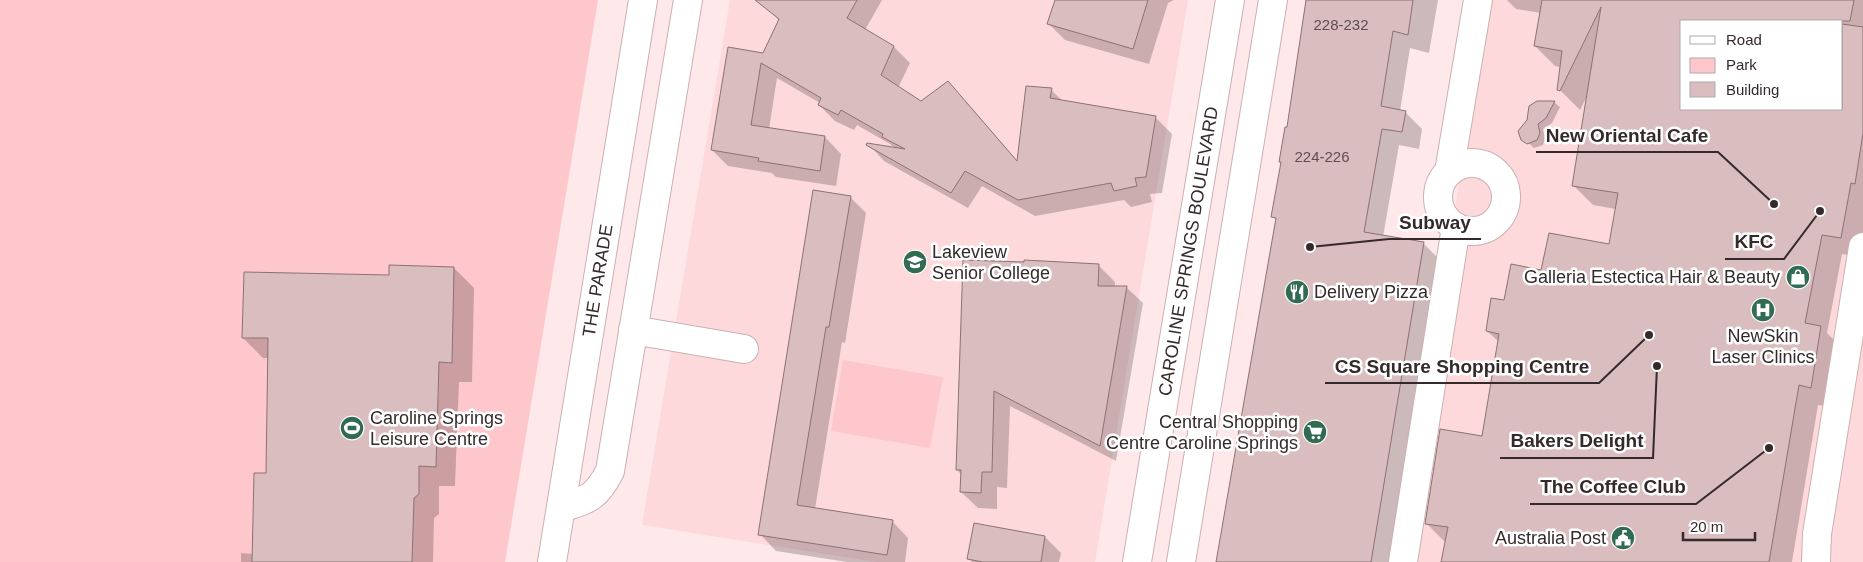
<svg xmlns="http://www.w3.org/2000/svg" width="1863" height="562" font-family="Arial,sans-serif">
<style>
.built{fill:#fed9db;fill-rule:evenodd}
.green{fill:#fec7cb}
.shadow{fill:#0003;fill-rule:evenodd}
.building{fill:#d9bdbf;stroke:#8b7273}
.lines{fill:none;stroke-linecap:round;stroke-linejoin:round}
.minor-casing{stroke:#ccb0b2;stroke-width:30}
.major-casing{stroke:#ccb0b2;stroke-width:30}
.minor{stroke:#fff;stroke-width:28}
.major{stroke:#fff;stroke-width:28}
.labels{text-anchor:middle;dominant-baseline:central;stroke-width:5;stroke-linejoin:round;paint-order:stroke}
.number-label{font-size:15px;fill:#5e4f50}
.street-label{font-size:18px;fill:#352a2b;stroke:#fff}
.poi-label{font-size:18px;fill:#352a2b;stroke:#fff;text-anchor:start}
.leader{fill:none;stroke:#352a2b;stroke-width:2}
.callout-dot{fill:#352a2b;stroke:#fff;stroke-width:2}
.callout-label{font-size:19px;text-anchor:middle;font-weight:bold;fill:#352a2b;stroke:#fff;stroke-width:5;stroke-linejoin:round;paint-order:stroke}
</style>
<rect width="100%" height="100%" fill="#ffe8e9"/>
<!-- built -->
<path class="built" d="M730,0h458l-93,562h-219l-234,-37z
M1489,0h374v562h-466zM1682,21h160v88h-160z"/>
<!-- green -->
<path class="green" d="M0,0h598l-93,562h-505z
M843,360l100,17 -13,71 -99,-17z"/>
<!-- shadow -->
<path class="shadow" d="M771,0h111l-17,30 29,17 16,16 -12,25 23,15 27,-21 70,80 33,-72 13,12 91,15 17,17 -10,59 -12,1 2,8 -21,5 -7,-7 -89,16 -53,-30 -14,22 -84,-47 -16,-17 27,4 -5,-4 -33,-19 -3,5 -19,-9 -16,-16 1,-2 -43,-25 -8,51 56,8 16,17 -5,32 -60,-9 -4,-4 -44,-7 -16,-16 68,-129 -13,-13z
M1056,0h118l-6,3 -19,61 -84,-24 -16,-16z
M1308,0h130l-9,53 -19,-5 -10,63 5,1 17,17 -3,20 -20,-4 -16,92 41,7 17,17 -51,301h-172l58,-342 -3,-4z
M1507,0h356v247l-2,10 -19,-3 -15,79 14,14 -10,60 -13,-2 -26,157h-350l4,-19 -20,-20 57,-85 16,-96 -12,-11 18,-30 37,-29 68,-27 6,-36 -23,-4 -20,-20 14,-89 -7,14 -21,-21 2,-22 -6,-1 -20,-20 6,-33 -25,-4zM1682,21h160v88h-160z
M1537,102h17l6,5 -8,16 -9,6 2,10 -2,6 -9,3 -10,-9 5,-30z
M850,197l16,16 -21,130 -3,-1 -27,167 77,12 16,17 -3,24h-58l-71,-11 -16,-17z
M964,261l135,5 16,16v5h11l17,16 -27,158 -106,-55 -3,82 -10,-1v22l-19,-1 -17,-16 1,-17 -5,-5z
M454,268l20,20 -2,94h-13l-4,104h-16v28l-5,4 -1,44h-192v-9l12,1 14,-80 2,-116h-6l-20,-20 147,-62z
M1045,537l16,16 -2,9h-87l-3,-3z"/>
<!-- building -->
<path class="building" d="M755,0h102l-10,18 47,28 -13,29 40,26 27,-20 69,80 9,-75 26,2 -2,10 106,18 -10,61 -11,1 2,8 -23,5 -3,-8 -93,17 -53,-29 -14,22 -85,-48 1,-2 38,6 -23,-12 1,-3 -42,-24 -3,5 -20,-10 3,-7 -60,-35 -10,62 74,11 -5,35 -62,-10 1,-3 -48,-8 17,-103 35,6 16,-34z
M1055,0h93l-15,49 -86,-25z
M1306,0h107l-5,35 -15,-4 -12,75 25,5 -4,21 -20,-3 -18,103 60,10 -53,320h-155l60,-344 -5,-1 10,-55h-2l6,-35h2z
M1542,0h312l-4,21h-168v88h160v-85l21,3v106l-8,51 -4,-1 -10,55 -19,-3 -17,88 16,3 -10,62 -12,-3 -30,177h-328l7,-35 -23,-3 15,-95 42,7 17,-102 -13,-3 5,-33 13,2 7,-36 30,6 8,-37 60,11 9,-51 -46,-7 29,-179 -41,84 -3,-1 5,-39 -28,-5z
M1537,101h18l-9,17 -8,6 2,9 -3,7 -10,4 -6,-4 -3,-9 9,-11 2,-14z
M813,190l38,6 -22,131h-3l-29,178 96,15 -6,35 -129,-20z
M963,260l61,2v-2l75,4 -1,22h29l-27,160 -106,-55 -2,81h-10l-1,21 -21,-1 1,-22h-5z
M389,265l65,2 -2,96 -13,-1 -3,105 -17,-1v28l-5,4 -2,64h-160l2,-89h12l2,-135h-26l2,-66 145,3z
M974,523l71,13 -4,26h-58l-16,-3z"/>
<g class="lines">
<!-- minor casing -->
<g class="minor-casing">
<g id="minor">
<circle cx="1472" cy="197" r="34"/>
<path d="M1449,172l29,-172"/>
<path d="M633,330l111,19"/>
<path d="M561,508c28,-9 35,-10 49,-37l78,-471"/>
<path id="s1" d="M552,562l91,-562"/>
<path d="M1403,562l53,-335"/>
<path d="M1816,562l1,-28 46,-287"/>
</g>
</g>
<!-- major casing -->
<g class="major-casing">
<g id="major">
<path id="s2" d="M1137,562l93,-562"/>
<path d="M1181,562l92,-562"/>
</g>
</g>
<!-- minor -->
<use href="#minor" class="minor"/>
<!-- major -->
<use href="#major" class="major"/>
</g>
<!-- icons -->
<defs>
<g id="school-disc" transform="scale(1.25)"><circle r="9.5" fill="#326b53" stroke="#fff"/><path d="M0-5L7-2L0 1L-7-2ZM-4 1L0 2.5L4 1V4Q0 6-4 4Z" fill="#fff"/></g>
<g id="shop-disc" transform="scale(1.25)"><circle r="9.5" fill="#326b53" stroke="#fff"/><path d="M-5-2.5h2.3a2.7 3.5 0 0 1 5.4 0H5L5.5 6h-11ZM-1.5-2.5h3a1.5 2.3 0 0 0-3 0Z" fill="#fff"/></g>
<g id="restaurant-disc" transform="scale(1.25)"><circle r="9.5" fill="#326b53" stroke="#fff"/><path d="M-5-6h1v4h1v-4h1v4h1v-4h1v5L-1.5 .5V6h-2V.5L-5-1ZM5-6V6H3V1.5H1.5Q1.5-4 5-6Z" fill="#fff"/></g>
<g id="hospital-disc" transform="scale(1.25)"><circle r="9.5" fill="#326b53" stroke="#fff"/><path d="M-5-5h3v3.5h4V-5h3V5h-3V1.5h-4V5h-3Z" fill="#fff"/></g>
<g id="stadium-disc" transform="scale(1.25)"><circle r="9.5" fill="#326b53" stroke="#fff"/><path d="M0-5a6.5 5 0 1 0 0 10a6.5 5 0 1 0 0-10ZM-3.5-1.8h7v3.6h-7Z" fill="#fff"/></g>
<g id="supermarket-disc" transform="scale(1.25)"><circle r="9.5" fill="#326b53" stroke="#fff"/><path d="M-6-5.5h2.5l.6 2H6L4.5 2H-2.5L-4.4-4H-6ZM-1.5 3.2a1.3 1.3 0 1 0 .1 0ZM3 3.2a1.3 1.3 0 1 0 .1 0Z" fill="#fff"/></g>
<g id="civic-disc" transform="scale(1.25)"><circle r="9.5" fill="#326b53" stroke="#fff"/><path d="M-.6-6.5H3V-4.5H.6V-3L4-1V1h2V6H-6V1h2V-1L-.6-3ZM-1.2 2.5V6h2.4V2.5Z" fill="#fff"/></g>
</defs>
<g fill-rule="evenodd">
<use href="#school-disc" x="915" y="262"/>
<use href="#shop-disc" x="1798" y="277"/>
<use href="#restaurant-disc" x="1297" y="292"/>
<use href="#hospital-disc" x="1763" y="310"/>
<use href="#stadium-disc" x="352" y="428"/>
<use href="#supermarket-disc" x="1315" y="432"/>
<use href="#civic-disc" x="1623" y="538"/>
</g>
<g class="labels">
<!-- number labels -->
<g class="number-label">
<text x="1341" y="24">228-232</text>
<text x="1322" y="156">224-226</text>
</g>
<!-- street labels -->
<g class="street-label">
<text stroke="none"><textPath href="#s2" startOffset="315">CAROLINE SPRINGS BOULEVARD</textPath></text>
<text stroke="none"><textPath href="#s1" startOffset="285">THE PARADE</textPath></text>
</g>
<!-- poi labels -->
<g class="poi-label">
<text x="932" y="252">Lakeview<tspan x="932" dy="21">Senior College</tspan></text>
<text x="1780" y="277" text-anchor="end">Galleria Estectica Hair &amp; Beauty</text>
<text x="1314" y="292">Delivery Pizza</text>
<text x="1763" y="336" text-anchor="middle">NewSkin<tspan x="1763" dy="21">Laser Clinics</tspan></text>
<text x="370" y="418">Caroline Springs<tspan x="370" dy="21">Leisure Centre</tspan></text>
<text x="1298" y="422" text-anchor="end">Central Shopping<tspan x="1298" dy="21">Centre Caroline Springs</tspan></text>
<text x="1606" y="538" text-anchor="end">Australia Post</text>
</g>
</g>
<!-- callouts -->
<path class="leader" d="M1774 204L1718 152H1536M1310 247L1389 239H1481M1820 211L1784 259H1725M1649 335L1599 383H1325M1657 366L1653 458H1500M1769 448L1696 504H1530"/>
<g class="callout-dot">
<circle cx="1774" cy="204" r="5"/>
<circle cx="1310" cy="247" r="5"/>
<circle cx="1820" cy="211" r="5"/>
<circle cx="1649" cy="335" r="5"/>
<circle cx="1657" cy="366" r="5"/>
<circle cx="1769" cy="448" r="5"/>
</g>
<g class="callout-label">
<text x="1627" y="142">New Oriental Cafe</text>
<text x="1435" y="229">Subway</text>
<text x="1754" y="248">KFC</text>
<text x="1462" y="373">CS Square Shopping Centre</text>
<text x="1577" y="447">Bakers Delight</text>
<text x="1613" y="493">The Coffee Club</text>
</g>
<!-- legend -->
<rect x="1680" y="20" width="162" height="90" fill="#ffffff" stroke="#aeaaaa"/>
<rect x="1690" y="36" width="25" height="8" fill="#ffffff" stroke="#aeaaaa"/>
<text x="1726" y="45" font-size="15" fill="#352a2b">Road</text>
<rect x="1690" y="58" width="25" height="15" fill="#fec7cb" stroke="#aeaaaa"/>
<text x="1726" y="70" font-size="15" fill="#352a2b">Park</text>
<rect x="1690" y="82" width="25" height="15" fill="#d9bdbf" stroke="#aeaaaa"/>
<text x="1726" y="95" font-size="15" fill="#352a2b">Building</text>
<!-- scale -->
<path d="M1683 532v8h72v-8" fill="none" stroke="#352a2b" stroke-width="2.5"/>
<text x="1690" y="532" font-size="15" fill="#352a2b" stroke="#ffffff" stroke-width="4" paint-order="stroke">20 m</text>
</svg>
